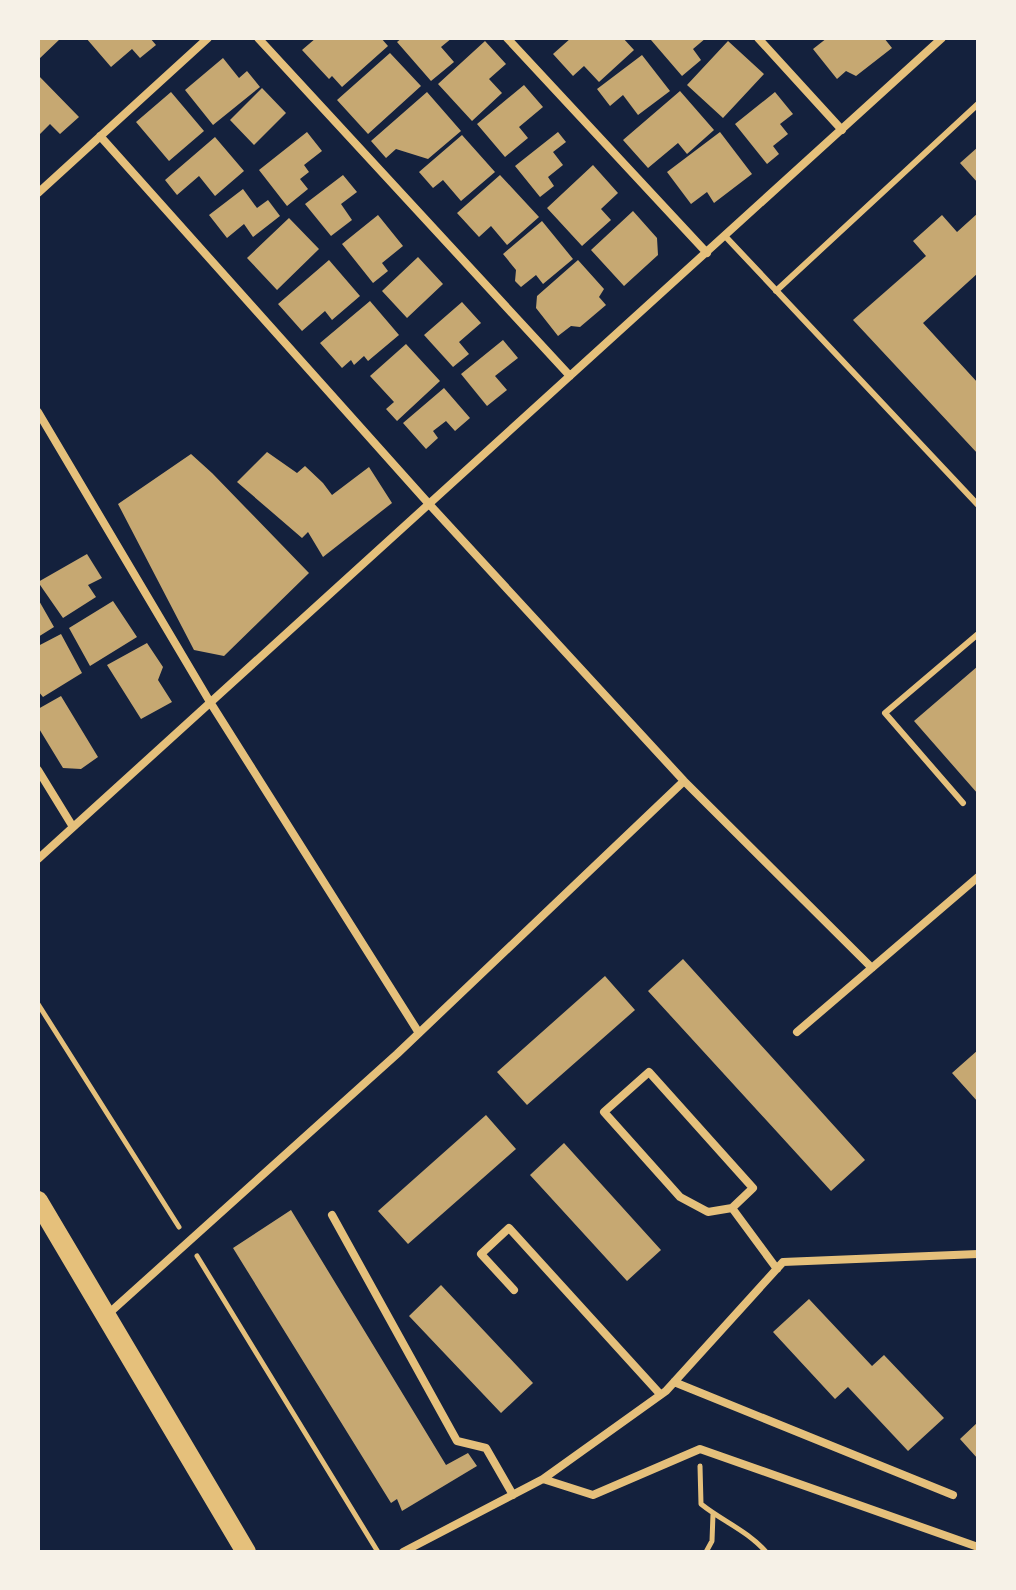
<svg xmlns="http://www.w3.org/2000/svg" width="1016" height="1590" font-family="'Alegreya Sans',sans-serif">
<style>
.building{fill:#c6a872}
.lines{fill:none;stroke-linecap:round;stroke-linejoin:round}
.path{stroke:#e5c07b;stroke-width:5}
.service{stroke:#e5c07b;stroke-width:6}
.minor{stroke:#e5c07b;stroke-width:8}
.primary{stroke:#e5c07b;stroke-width:20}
</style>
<rect width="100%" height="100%" fill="#14213d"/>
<!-- building -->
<path class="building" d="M38,38h23l-23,22z
M86,38h64l6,7 -16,13 -8,-9 -21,18z
M316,38h65l7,8 -46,41 -10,-11 -3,3 -27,-29z
M402,38h50l-11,9 13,15 -23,19 -34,-39z
M571,38h52l11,12 -35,32 -15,-16 -11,10 -20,-22z
M653,38h53l-13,11 8,11 -19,16 -31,-36z
M827,38h57l8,10 -36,28 -10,-5 -9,8 -24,-30z
M485,41l21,23 -17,15 13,14 -30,28 -34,-37z
M728,41l36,33 -41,44 -36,-33z
M390,53l31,33 -53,48 -31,-34z
M642,55l28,36 -32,24 -15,-20 -13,11 -13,-17z
M223,58l16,20 8,-7 13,16 -47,38 -28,-35z
M38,75l41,42 -19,17 -10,-10 -12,12z
M524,85l19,22 -24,20 9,11 -23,19 -28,-33z
M262,88l24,25 -32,32 -24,-25z
M680,91l34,39 -27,24 -9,-11 -30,25 -25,-28z
M171,92l33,39 -35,30 -33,-39z
M427,92l34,39 -33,28 -32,-10 -10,9 -15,-17z
M775,92l18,22 -13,10 8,10 -15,12 6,8 -12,10 -32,-40z
M307,132l15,19 -18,14 5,7 -9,7 8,10 -21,17 -28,-36z
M558,132l8,10 -13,10 10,13 -15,12 6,9 -14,11 -25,-31z
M720,132l32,42 -38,29 -7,-11 -16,12 -24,-32z
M462,135l33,37 -34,29 -18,-21 -10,8 -14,-16z
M215,137l29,34 -29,25 -16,-20 -22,19 -12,-15z
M978,147v36l-18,-20z
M593,165l25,28 -17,16 10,11 -29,26 -35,-38z
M343,175l14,17 -16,12 11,16 -21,16 -26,-32z
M500,175l39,42 -32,28 -16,-19 -12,11 -22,-24z
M243,189l14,19 11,-8 12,16 -27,21 -9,-13 -17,14 -18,-23z
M633,211l24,27 1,17 -34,31 -33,-36z
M978,213v60l-55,50 55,60v71l-125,-134 73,-64 -13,-15 29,-26 15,17z
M378,215l25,31 -21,17 6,8 -15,12 -31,-39z
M289,218l30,31 -42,41 -30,-32z
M542,221l31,38 -30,25 -7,-9 -15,12 -6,-6 1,-11 -13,-16z
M418,257l25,27 -36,34 -25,-27z
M329,260l31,36 -28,24 -7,-9 -23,20 -24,-27z
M578,260l26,29 -5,8 7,8 -26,22 -9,-1 -13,10 -22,-28 1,-12z
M370,301l29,34 -31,26 -4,-5 -10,9 -3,-5 -9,8 -22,-25z
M462,302l19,21 -22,19 10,12 -16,13 -29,-32z
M503,340l15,18 -23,18 12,14 -20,16 -26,-32z
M406,344l34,37 -43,40 -11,-12 8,-7 -24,-26z
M444,388l26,30 -15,13 -9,-10 -13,10 5,7 -12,11 -23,-26z
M267,452l30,21 8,-7 18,17 9,12 37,-28 23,36 -69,54 -15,-25 -6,6 -65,-56z
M191,454l21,19 97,100 -85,83 -30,-6 -76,-146z
M87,554l15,24 -14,7 8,12 -33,21 -25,-36z
M38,599l16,28 -16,10z
M113,601l24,36 -47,29 -21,-38z
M61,634l21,39 -39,24 -5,-6v-45z
M147,643l16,24 -5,13 14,22 -31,17 -34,-54z
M978,666v128l-64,-73z
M61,696l37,61 -17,12 -18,-1 -25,-41v-18z
M683,959l182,201 -34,31 -183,-200z
M605,976l30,34 -108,95 -30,-33z
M978,1050v52l-26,-29z
M486,1115l30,34 -108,95 -30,-33z
M564,1143l97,107 -34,31 -97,-106z
M291,1210l155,255 22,-12 9,13 -75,45 -5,-12 -6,4 -158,-255z
M441,1285l92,98 -32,30 -92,-97z
M809,1299l63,67 12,-11 60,63 -36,33 -60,-64 -13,12 -62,-67z
M978,1422v37l-18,-20z"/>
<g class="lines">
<!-- path -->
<path class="path" d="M38,1004l141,223
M197,1256l181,296
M700,1466l1,38c21,17 47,27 65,48
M706,1552l6,-11 1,-27"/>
<!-- service -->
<path class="service" d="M725,236l253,269
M776,291l202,-187
M963,803l-78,-90 93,-79"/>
<!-- minor -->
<path class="minor" d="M258,38l312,338
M507,38l200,215
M758,38l84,92
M100,136l329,368 255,277 188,187
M38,193l170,-155
M38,412l172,290 209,331
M38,770l35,57
M38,859l904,-821
M797,1032l181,-155
M649,1072l104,116 -21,20 -24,4 -28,-15 -76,-85z
M732,1208l45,61
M332,1215l125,226 29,7 27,47
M514,1290l-33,-36 28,-26 151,166
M107,1315l290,-261 287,-273
M674,1382l279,113
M543,1479l50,16 107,-46 278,98
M403,1552l140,-73 123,-88 117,-129 195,-8"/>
<!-- primary -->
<path class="primary" d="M38,1201l208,351"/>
</g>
<!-- border -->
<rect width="1016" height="1590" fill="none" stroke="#f6f1e7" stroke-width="80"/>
</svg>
